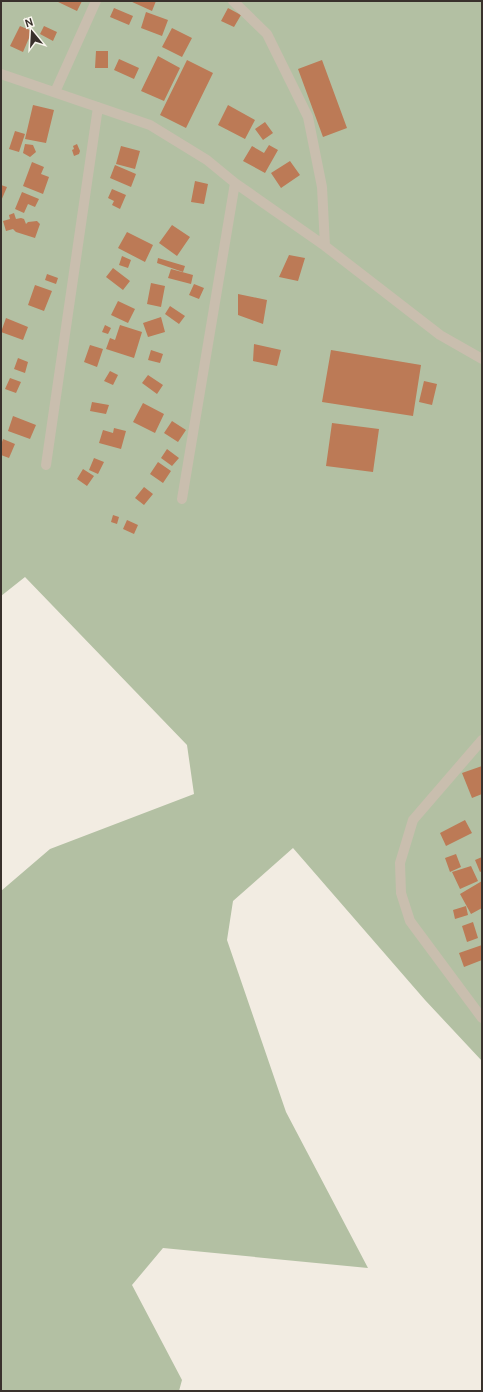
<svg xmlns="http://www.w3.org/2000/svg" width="483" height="1392" font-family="Cabin,sans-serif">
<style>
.green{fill:#b3c0a3}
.building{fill:#bc7a56}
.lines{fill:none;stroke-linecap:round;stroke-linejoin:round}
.minor{stroke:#c9beae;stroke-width:10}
</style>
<rect width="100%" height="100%" fill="#f2ece2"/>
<!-- green -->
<path class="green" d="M1,1h481v1060l-57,-61 -132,-152 -60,53 -6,39 59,172 82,156 -205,-20 -31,37 50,95 -3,11h-178v-500l49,-42 144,-55 -7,-49 -162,-168 -24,19z"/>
<!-- building -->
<path class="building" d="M56,1h26l-5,10z
M130,1h26l-4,10z
M114,8l19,8 -4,9 -19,-8z
M228,8l13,7 -7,12 -13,-6z
M146,12l22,8 -6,16 -21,-8z
M20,26l12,5 -9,21 -13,-6z
M44,26l13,6 -4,9 -13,-7z
M172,28l20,10 -10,19 -20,-10z
M96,51h12v17h-13z
M158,56l22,12 -16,33 -23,-10z
M119,59l20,9 -5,11 -20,-9z
M187,60l26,13 -27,55 -26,-13z
M322,60l25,68 -24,9 -25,-68z
M33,105l21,5 -8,33 -21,-4z
M228,105l27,15 -10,19 -27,-14z
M265,122l8,11 -10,7 -8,-11z
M15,131l10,3 -6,18 -10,-3z
M25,144l8,1 3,7 -6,5 -7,-4z
M77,144l3,7 -1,3 -5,2 -2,-6 2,-1 -1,-3z
M269,145l9,5 -13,23 -22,-12 9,-15 12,7z
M121,146l19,5 -5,18 -19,-5z
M290,161l10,14 -19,13 -10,-15z
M32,162l12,5 -3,7 8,3 -6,17 -20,-8z
M115,165l21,9 -5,13 -21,-9z
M195,181l13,3 -4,20 -13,-2z
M1,185l6,2 -6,14z
M112,189l14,6 -6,14 -8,-4 2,-4 -6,-3z
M22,192l17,7 -4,8 -7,-3 -4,9 -9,-4z
M14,213l2,6 5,-1 3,1 2,5 2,-2 9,-1 3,3 -5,14 -19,-6 -3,-3 -7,2 -3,-10 7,-2 -1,-4z
M172,225l18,12 -13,19 -18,-13z
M127,232l26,13 -8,17 -27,-14z
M289,255l16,3 -7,23 -19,-4z
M122,256l9,4 -3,8 -9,-3z
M158,258l27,8 -2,6 -26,-9z
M113,268l17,13 -7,9 -17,-13z
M171,269l22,6 -2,9 -23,-6z
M47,274l11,4 -2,6 -11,-4z
M151,283l14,3 -4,21 -14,-3z
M194,284l10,4 -5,11 -10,-4z
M35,285l17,6 -8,20 -16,-6z
M238,294l29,6 -4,24 -25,-9z
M118,301l17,8 -7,14 -17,-8z
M170,306l15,10 -6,8 -14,-10z
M161,317l4,15 -17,5 -5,-14z
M6,318l22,9 -5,13 -22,-8z
M105,325l6,3 -3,6 -6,-2z
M120,325l22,7 -8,26 -28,-9 4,-11 5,2z
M254,344l27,6 -4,16 -24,-5z
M90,345l13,4 -6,18 -13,-5z
M151,350l12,4 -3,9 -12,-3z
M331,350l90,15 -8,51 -91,-14z
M18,358l10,4 -3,11 -11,-4z
M110,371l8,4 -5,10 -9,-4z
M148,375l15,10 -6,9 -15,-11z
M10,378l11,4 -5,11 -11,-4z
M424,381l13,3 -5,21 -13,-3z
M92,402l17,3 -3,9 -16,-3z
M143,403l21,11 -9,19 -22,-11z
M13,416l23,9 -6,14 -22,-8z
M172,421l14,9 -8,12 -14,-9z
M332,423l47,6 -6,43 -47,-6z
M114,428l12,3 -5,18 -22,-6 4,-13 10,3z
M3,439l12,5 -6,14 -8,-3v-10z
M167,449l12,9 -7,8 -11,-8z
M94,458l10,4 -6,12 -9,-4z
M158,462l13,9 -8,12 -13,-9z
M83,469l11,7 -7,10 -10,-7z
M144,487l9,7 -9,11 -9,-7z
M113,515l6,2 -2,7 -6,-2z
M127,520l11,5 -4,9 -11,-5z
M482,766v28l-10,4 -10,-25z
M465,820l7,13 -26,13 -6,-13z
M456,854l5,13 -11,5 -5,-14z
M482,857v14l-2,1 -5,-12z
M471,866l7,15 -18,8 -8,-17z
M482,881v27l-11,6 -11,-20z
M466,906l2,9 -13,4 -2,-9z
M473,922l5,16 -11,4 -5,-16z
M482,945v15l-18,7 -5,-14z"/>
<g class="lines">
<!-- minor -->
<path class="minor" d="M233,1l34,33 41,83 14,70 3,59
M1,74l149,51 57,35 28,23 90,63 115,89 42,24
M55,92l41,-91
M46,465l52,-358
M182,499l53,-316
M482,740l-69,80 -13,43 1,30 9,28 72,97"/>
</g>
<!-- border -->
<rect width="483" height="1392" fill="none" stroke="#39312c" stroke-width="4"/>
<!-- north arrow -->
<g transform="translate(32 32) rotate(342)" stroke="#f9f6ee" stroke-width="3" paint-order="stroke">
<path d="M0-3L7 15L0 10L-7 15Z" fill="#39312c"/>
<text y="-6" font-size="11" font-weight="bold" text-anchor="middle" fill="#39312c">N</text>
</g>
</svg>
